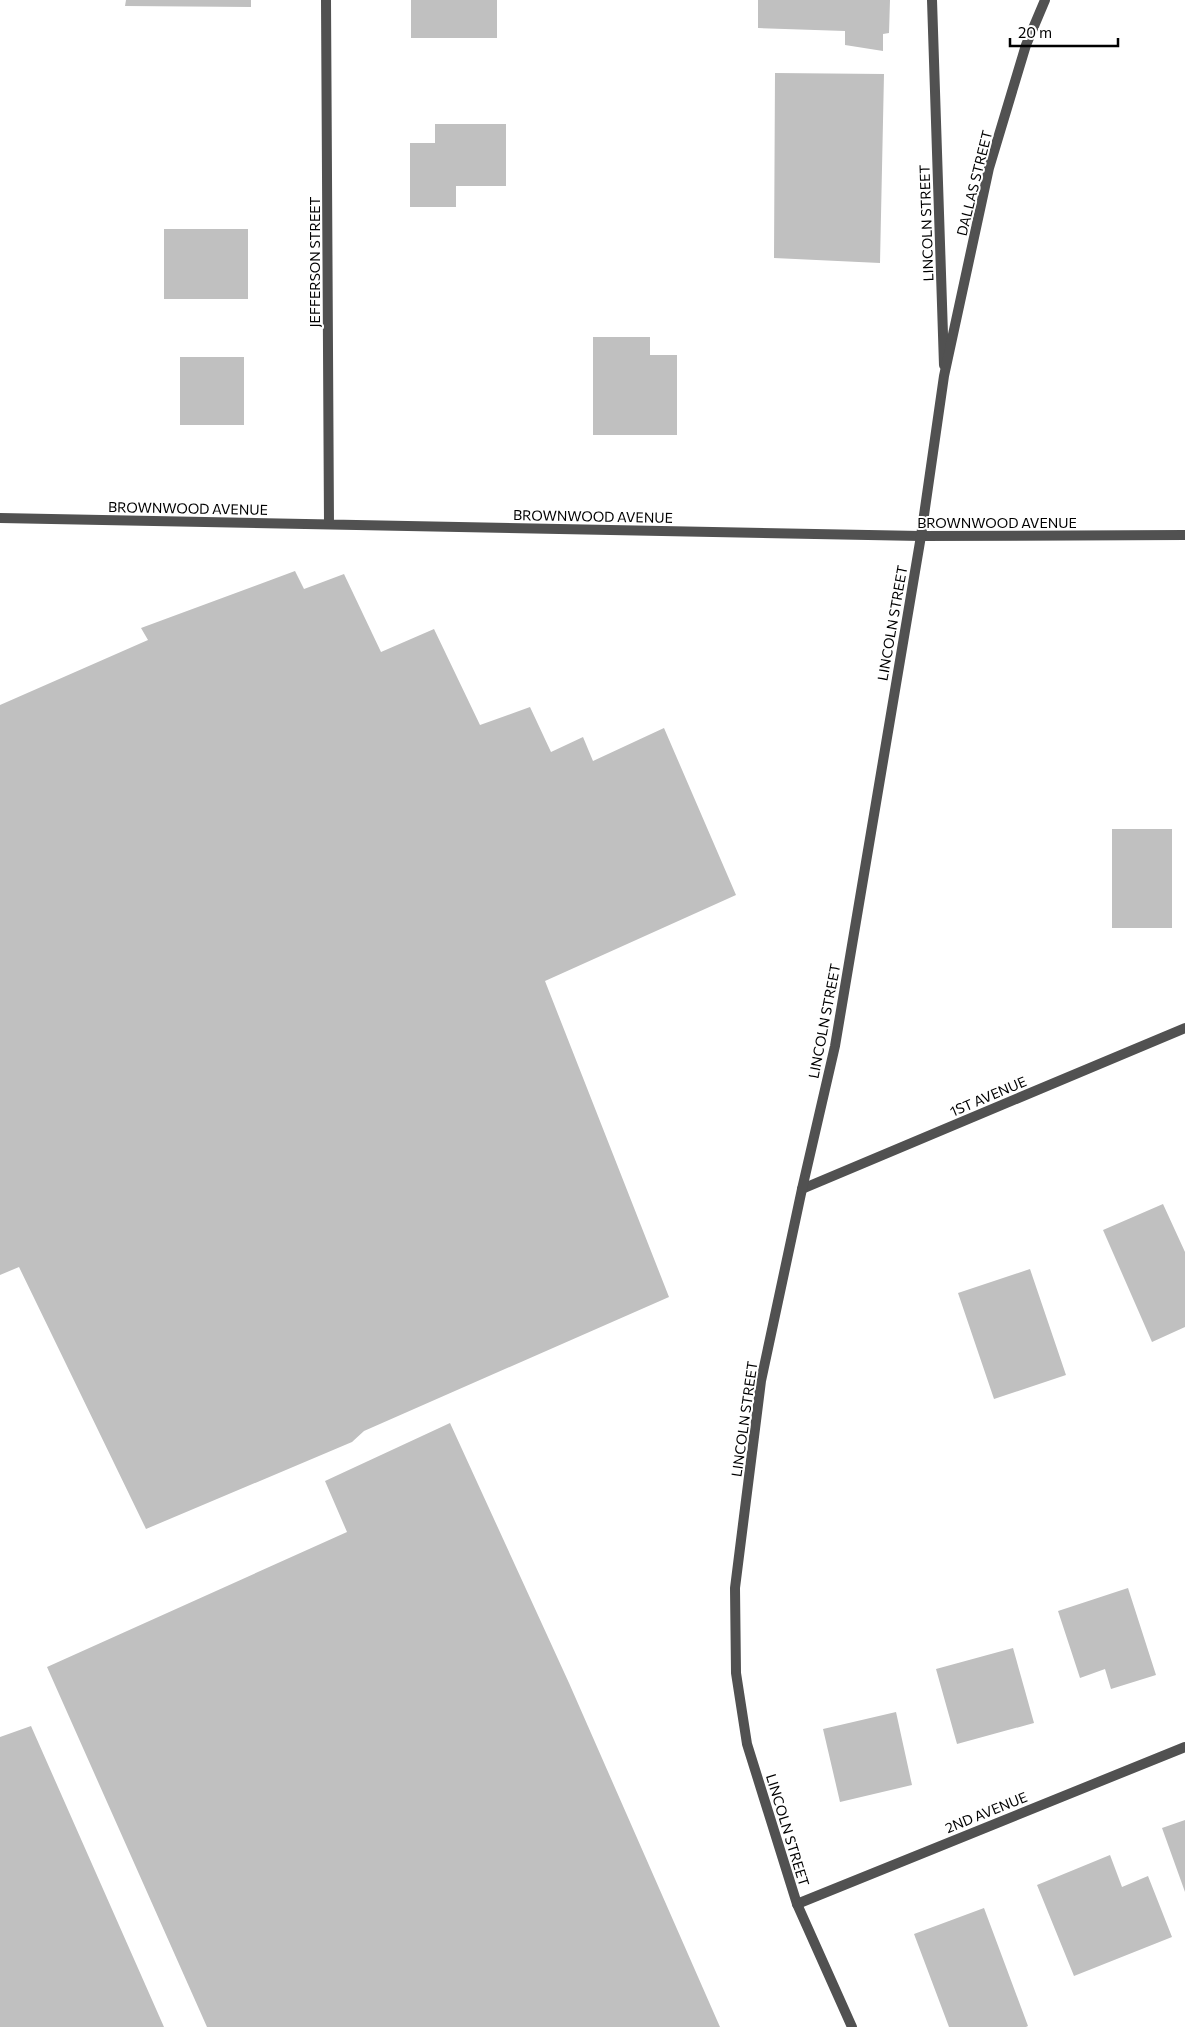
<svg xmlns="http://www.w3.org/2000/svg" width="1185" height="2027" font-family="Commissioner,sans-serif">
<style>
.building{fill:#c0c0c0}
.lines{fill:none;stroke-linecap:round;stroke-linejoin:round}
.minor{stroke:#515151;stroke-width:10}
.tertiary{stroke:#515151;stroke-width:10}
.labels{text-anchor:middle;dominant-baseline:central;stroke-width:4;stroke-linejoin:round;paint-order:stroke}
.street-label{font-size:14px;fill:#000;stroke:#fff}
</style>
<rect width="100%" height="100%" fill="#fff"/>
<!-- building -->
<path class="building" d="M126,0h125v7l-126,-1z
M411,0h86v38h-86z
M758,0h132l-1,33 -6,1v17l-38,-6v-14l-87,-3z
M775,73l109,1 -4,189 -106,-5z
M435,124h71v62h-50v21h-46v-64h25z
M164,229h84v70h-84z
M593,337h57v18h27v80h-84z
M180,357h64v68h-64z
M295,571l9,18 40,-15 37,78 53,-23 46,96 50,-18 21,45 32,-15 10,24 71,-33 72,167 -191,86 124,316 -305,134 -12,11 -206,87 -127,-262 -19,8v-570l148,-65 -7,-12z
M1112,829h60v99h-60z
M1163,1204l22,48v75l-33,15 -49,-112z
M1030,1269l36,106 -72,24 -36,-106z
M450,1423l119,260 151,344h-513l-160,-360 300,-135 -22,-51z
M1128,1588l28,87 -45,14 -6,-20 -25,9 -22,-67z
M1013,1648l21,75 -77,21 -21,-75z
M896,1712l16,73 -72,17 -17,-73z
M31,1726l133,301h-164v-290z
M1185,1820v72l-23,-64z
M1110,1855l12,32 26,-11 24,61 -98,39 -37,-91z
M984,1908l44,118 -2,1h-77l-35,-93z"/>
<g class="lines">
<!-- minor -->
<path class="minor" d="M326,0l3,524
M932,0l12,365
M0,518l921,18 264,-1
M802,1189l383,-161
M797,1904l388,-157"/>
<!-- tertiary -->
<path class="tertiary" d="M852,2027l-55,-123 -50,-160 -11,-71 -1,-85 26,-207 41,-192 33,-143 86,-510 23,-160 45,-208 37,-123 19,-45"/>
</g>
<g class="labels">
<!-- street labels -->
<g class="street-label">
<text transform="translate(974 183) rotate(-76)">DALLAS STREET</text>
<text transform="translate(926 223) rotate(-92)">LINCOLN STREET</text>
<text transform="translate(314 262) rotate(-90)">JEFFERSON STREET</text>
<text transform="translate(188 508) rotate(1)">BROWNWOOD AVENUE</text>
<text transform="translate(593 516) rotate(1)">BROWNWOOD AVENUE</text>
<text x="997" y="522">BROWNWOOD AVENUE</text>
<text transform="translate(892 623) rotate(-80)">LINCOLN STREET</text>
<text transform="translate(824 1021) rotate(-79)">LINCOLN STREET</text>
<text transform="translate(988 1096) rotate(-23)">1ST AVENUE</text>
<text transform="translate(744 1419) rotate(-82)">LINCOLN STREET</text>
<text transform="translate(986 1812) rotate(-22)">2ND AVENUE</text>
<text transform="translate(788 1830) rotate(73)">LINCOLN STREET</text>
</g>
</g>
<!-- scale -->
<path d="M1010 38v8h108v-8" fill="none" stroke="#000000" stroke-width="2.5"/>
<text x="1018" y="38" font-size="15" fill="#000000" stroke="#ffffff" stroke-width="4" paint-order="stroke">20 m</text>
</svg>
